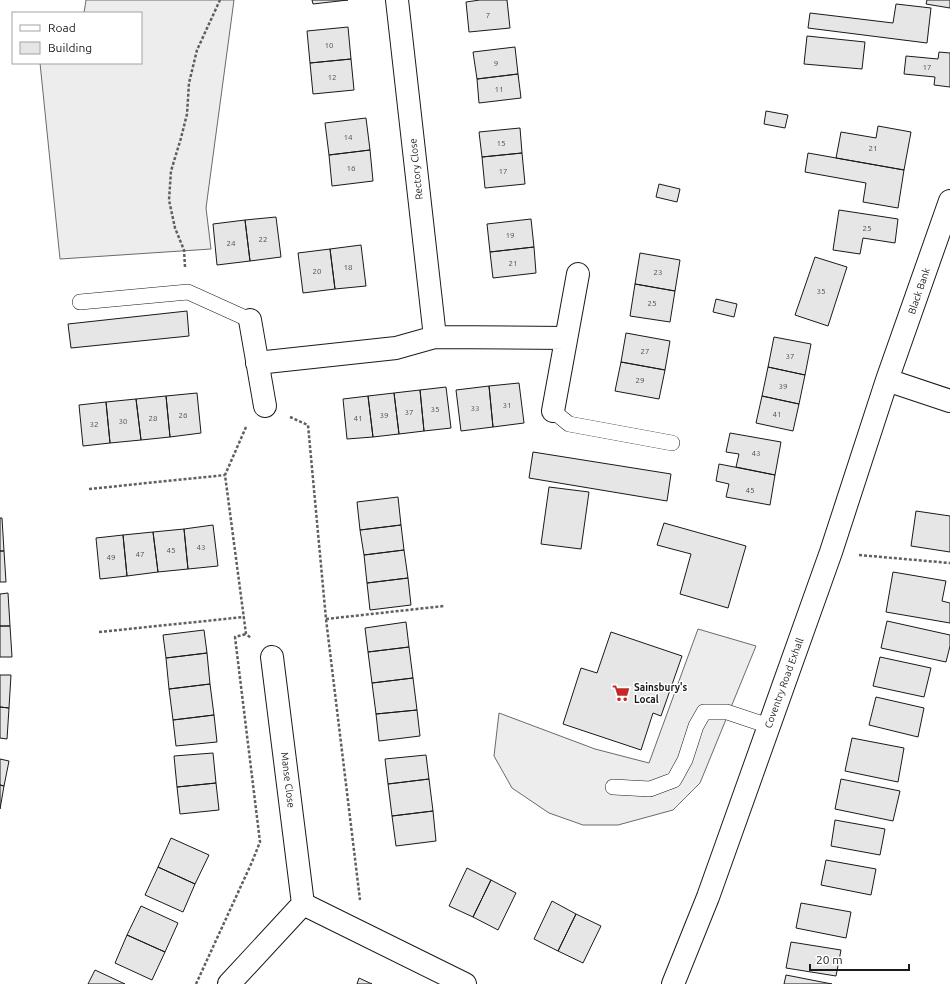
<svg xmlns="http://www.w3.org/2000/svg" width="950" height="984" font-family="Ubuntu,sans-serif">
<style>
.built{fill:#ededed;stroke:#6a6a6a}
.building{fill:#e6e6e6;stroke:#1a1a1a}
.lines{fill:none;stroke-linecap:round;stroke-linejoin:round}
.lane-casing{stroke:#1a1a1a;stroke-width:16}
.street-casing{stroke:#1a1a1a;stroke-width:24}
.secondary-casing{stroke:#1a1a1a;stroke-width:24}
.path{stroke:#5f5f5f;stroke-width:2.5;stroke-dasharray:3 2;stroke-linecap:butt}
.lane{stroke:#fff;stroke-width:15}
.street{stroke:#fff;stroke-width:22}
.secondary{stroke:#fff;stroke-width:22}
.labels{text-anchor:middle;dominant-baseline:central;stroke-width:3;stroke-linejoin:round;paint-order:stroke}
.number-label{font-size:8px;fill:#4d4d4d}
.street-label{font-size:10px;fill:#1a1a1a;stroke:#fff}
.poi-label{font-size:10px;font-weight:bold;fill:#1a1a1a;stroke:#fff;text-anchor:start}
</style>
<rect width="100%" height="100%" fill="#fff"/>
<!-- built -->
<path class="built" d="M86,0h148l-28,208 5,41 -151,10 -20,-196h101v-50h-57z
M698,629l58,17 -56,137 -27,27 -55,15h-35l-34,-12 -37,-25 -18,-32 5,-43 96,36 54,14z"/>
<!-- building -->
<path class="building" d="M312,0h36l-35,4z
M480,0h27l3,28 -41,4 -3,-30z
M927,0h23v8l-24,-4z
M896,4l35,4 -4,35 -119,-15 2,-15 83,10z
M348,27l3,32 -41,4 -3,-32z
M807,36l58,6 -3,27 -58,-5z
M515,47l3,27 -41,5 -4,-27z
M939,52l11,1v34l-16,-2 1,-8 -31,-3 2,-18 32,3z
M351,59l3,31 -41,4 -3,-31z
M518,74l3,24 -42,5 -2,-24z
M766,111l22,4 -3,13 -21,-4z
M366,118l4,32 -41,5 -4,-32z
M878,126l33,6 -7,38 -68,-12 5,-26 35,6z
M520,128l2,25 -40,4 -3,-25z
M370,150l3,31 -41,5 -3,-31z
M522,153l3,31 -40,4 -3,-31z
M808,153l96,17 -6,38 -35,-6 3,-19 -61,-11z
M659,184l21,5 -3,13 -21,-5z
M839,210l59,9 -3,24 -32,-5 -3,16 -27,-4z
M276,217l5,40 -31,4 -5,-41z
M531,219l3,28 -44,5 -3,-28z
M245,220l5,41 -33,4 -4,-41z
M361,245l5,41 -31,3 -5,-40z
M534,247l2,26 -43,5 -3,-26z
M330,249l5,40 -32,4 -5,-40z
M640,253l40,7 -5,31 -40,-7z
M815,257l32,10 -19,59 -33,-11z
M635,284l40,7 -5,31 -40,-6z
M716,299l21,5 -3,13 -21,-5z
M187,311l2,25 -118,12 -3,-24z
M626,333l44,8 -5,29 -44,-8z
M774,337l37,7 -6,31 -37,-8z
M621,362l44,8 -6,29 -44,-8z
M768,367l37,8 -6,29 -37,-8z
M519,383l5,40 -31,4 -4,-41z
M489,386l4,41 -32,4 -5,-41z
M446,387l5,41 -27,3 -4,-41z
M420,390l4,41 -25,3 -5,-41z
M197,393l4,40 -31,4 -4,-41z
M394,393l5,41 -26,3 -5,-41z
M166,396l4,41 -29,3 -5,-41z
M368,396l5,41 -26,2 -4,-40z
M762,396l37,8 -6,27 -37,-8z
M136,399l5,41 -31,3 -4,-41z
M106,402l4,41 -27,3 -4,-41z
M730,433l51,9 -6,33 -39,-8 3,-13 -13,-2z
M533,452l138,22 -4,27 -138,-23z
M719,464l56,11 -5,30 -44,-8 3,-13 -13,-3z
M549,487l40,5 -8,57 -40,-5z
M398,497l3,28 -41,5 -3,-28z
M916,511l34,5v36l-39,-6z
M0,518h2l2,33h-4z
M664,523l82,23 -18,62 -48,-14 11,-40 -34,-9z
M213,525l5,41 -30,3 -4,-40z
M401,525l3,25 -40,5 -4,-25z
M184,529l4,40 -30,3 -5,-40z
M153,532l5,40 -31,4 -4,-41z
M123,535l4,41 -27,3 -4,-41z
M404,550l4,28 -41,5 -3,-28z
M0,551h4l2,31h-6z
M893,572l53,9 -4,20 8,2v20l-64,-11z
M408,578l3,27 -41,5 -3,-27z
M8,593l2,33h-10v-32z
M887,621l63,14v11l-4,16 -65,-14z
M406,622l3,25 -41,5 -3,-24z
M0,626h10l2,31h-12z
M204,630l3,23 -41,5 -3,-23z
M611,632l71,24 -21,60 -8,-3 -12,37 -78,-26 18,-56 16,5z
M409,647l4,31 -41,5 -4,-31z
M207,653l3,31 -41,5 -3,-31z
M880,657l51,11 -7,29 -51,-11z
M0,675h11l-2,33 -9,-1z
M413,678l4,32 -41,4 -4,-31z
M210,684l4,31 -41,5 -4,-31z
M876,697l48,11 -6,29 -49,-12z
M0,707l9,1 -2,31 -7,-1z
M417,710l3,26 -41,5 -3,-27z
M214,715l3,27 -41,4 -3,-26z
M852,738l52,10 -6,34 -53,-11z
M213,753l3,30 -39,4 -3,-31z
M426,755l3,24 -41,5 -3,-25z
M0,759l9,2 -5,25 -4,-1z
M429,779l4,32 -41,5 -4,-32z
M841,779l59,12 -7,30 -58,-12z
M216,783l3,27 -39,4 -3,-27z
M0,785l4,1 -4,23z
M433,811l3,30 -40,5 -4,-30z
M835,820l50,9 -5,26 -49,-9z
M171,838l38,17 -14,29 -37,-17z
M826,860l50,9 -5,26 -50,-10z
M158,867l37,17 -12,28 -38,-17z
M467,868l24,12 -18,37 -24,-11z
M491,880l25,13 -18,37 -25,-13z
M552,901l24,13 -18,37 -24,-12z
M801,903l50,9 -5,26 -50,-10z
M141,906l37,17 -13,29 -38,-17z
M576,914l25,12 -18,37 -25,-12z
M127,935l38,17 -13,28 -37,-17z
M791,942l50,8 -5,26 -50,-8z
M95,970l30,14h-37z
M786,975l46,9h-48z
M359,978l13,6h-15z"/>
<g class="lines">
<!-- lane casing -->
<g class="lane-casing">
<path id="lane" d="M80,302l108,-10 62,28
M553,411l16,13 103,19
M613,787l37,2 24,-9 11,-20 11,-34 8,-14h23l42,14"/>
</g>
<!-- street casing -->
<g class="street-casing">
<path id="street" d="M397,0l38,337
M250,320l15,86
M257,363l139,-15 39,-11 131,1
M553,411l25,-137
M303,904l162,80
M229,984l74,-80 -31,-247"/>
</g>
<!-- secondary casing -->
<g class="secondary-casing">
<path id="secondary" d="M887,380l63,21
M673,984l35,-87 123,-345 56,-172 63,-179"/>
</g>
<!-- path -->
<path class="path" d="M185,267l-1,-17 -9,-22 -6,-28 2,-29 10,-33 6,-24 2,-31 8,-33 23,-50
M290,417l18,8 18,194 34,281
M246,427l-21,48 21,159 5,4
M89,489l136,-14
M859,555l91,8
M326,619l118,-13
M99,632l145,-15
M196,984l56,-122 8,-20 -25,-205 11,-3"/>
<!-- lane -->
<use href="#lane" class="lane"/>
<!-- street -->
<use href="#street" class="street"/>
<!-- secondary -->
<use href="#secondary" class="secondary"/>
</g>
<!-- icons -->
<defs>
<g id="supermarket-bare" transform="scale(1.38)"><path d="M-6-5.5h2.5l.6 2H6L4.5 2H-2.5L-4.4-4H-6ZM-1.5 3.2a1.3 1.3 0 1 0 .1 0ZM3 3.2a1.3 1.3 0 1 0 .1 0Z" fill="#c62828" stroke="#fff" stroke-width="2.5" paint-order="stroke"/></g>
</defs>
<g fill-rule="evenodd">
<use href="#supermarket-bare" x="621" y="693"/>
</g>
<g class="labels">
<!-- number labels -->
<g class="number-label">
<text x="488" y="15">7</text>
<text x="329" y="45">10</text>
<text x="496" y="63">9</text>
<text x="927" y="67">17</text>
<text x="332" y="77">12</text>
<text x="499" y="89">11</text>
<text x="348" y="137">14</text>
<text x="501" y="143">15</text>
<text x="873" y="148">21</text>
<text x="351" y="168">16</text>
<text x="503" y="171">17</text>
<text x="867" y="228">25</text>
<text x="510" y="235">19</text>
<text x="263" y="239">22</text>
<text x="231" y="243">24</text>
<text x="513" y="263">21</text>
<text x="348" y="267">18</text>
<text x="317" y="271">20</text>
<text x="658" y="272">23</text>
<text x="821" y="291">35</text>
<text x="652" y="303">25</text>
<text x="645" y="351">27</text>
<text x="790" y="356">37</text>
<text x="640" y="380">29</text>
<text x="783" y="386">39</text>
<text x="507" y="405">31</text>
<text x="475" y="408">33</text>
<text x="435" y="409">35</text>
<text x="409" y="412">37</text>
<text x="777" y="414">41</text>
<text x="183" y="415">26</text>
<text x="384" y="415">39</text>
<text x="153" y="418">28</text>
<text x="358" y="418">41</text>
<text x="123" y="421">30</text>
<text x="94" y="424">32</text>
<text x="756" y="453">43</text>
<text x="750" y="490">45</text>
<text x="201" y="547">43</text>
<text x="171" y="550">45</text>
<text x="140" y="554">47</text>
<text x="111" y="557">49</text>
</g>
<!-- street labels -->
<g class="street-label">
<text transform="translate(416 169) rotate(-96)">Rectory Close</text>
<text transform="translate(919 291) rotate(-71)">Black Bank</text>
<text transform="translate(784 683) rotate(-70)">Coventry Road Exhall</text>
<text transform="translate(288 780) rotate(83)">Manse Close</text>
</g>
<!-- poi labels -->
<g class="poi-label">
<text x="634" y="687">Sainsbury's<tspan x="634" dy="12">Local</tspan></text>
</g>
</g>
<!-- legend -->
<rect x="12" y="12" width="130" height="52" fill="#ffffff" stroke="#a3a3a3"/>
<rect x="20" y="25" width="20" height="6" fill="#ffffff" stroke="#a3a3a3"/>
<text x="48" y="32" font-size="12" fill="#1a1a1a">Road</text>
<rect x="20" y="42" width="20" height="12" fill="#e6e6e6" stroke="#a3a3a3"/>
<text x="48" y="52" font-size="12" fill="#1a1a1a">Building</text>
<!-- scale -->
<path d="M810 964v6h99v-6" fill="none" stroke="#1a1a1a" stroke-width="2"/>
<text x="816" y="964" font-size="12" fill="#1a1a1a" stroke="#ffffff" stroke-width="3" paint-order="stroke">20 m</text>
</svg>
